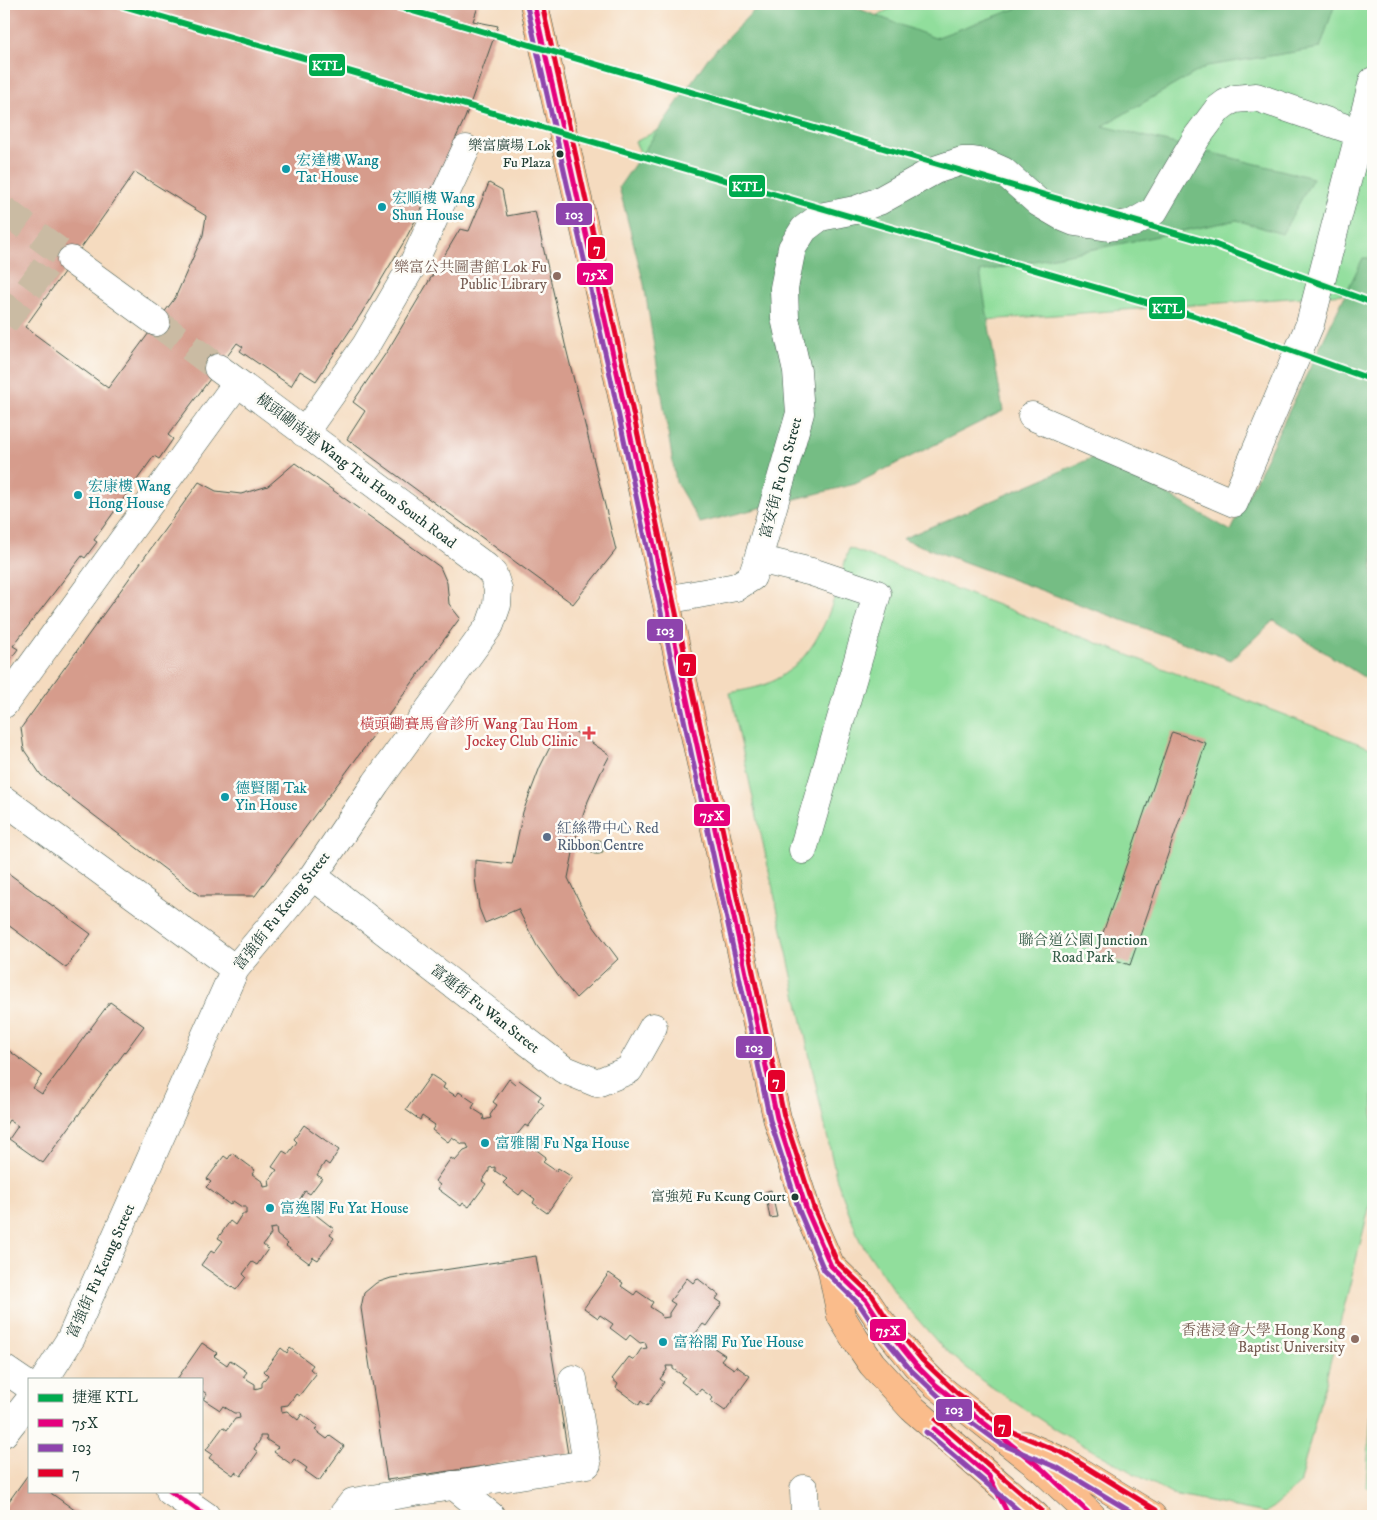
<svg xmlns="http://www.w3.org/2000/svg" width="1377" height="1520" font-family="'IM FELL DW Pica','Noto Serif TC',serif">
<style>
.green{fill:#91de9c;stroke:#588e68}
.forest{fill:#74bd84;stroke:#4a7d5c}
.building{fill:#d69c8c;fill-rule:evenodd}
.lines{fill:none;stroke-linecap:round;stroke-linejoin:round}
.minor-tunnel{stroke:#cabba3;stroke-width:28;stroke-dasharray:28 14;stroke-linecap:butt}
.minor-casing{stroke:#3f5549;stroke-width:29}
.major-casing{stroke:#3f5549;stroke-width:29}
.minor{stroke:#fff;stroke-width:28}
.major{stroke:#fabc8b;stroke-width:28}
.bus-1-casing{stroke:#fdfcf7;stroke-width:9}
.bus-2-casing{stroke:#fdfcf7;stroke-width:9}
.bus-3-casing{stroke:#fdfcf7;stroke-width:9}
.bus-1{stroke:#e5007d;stroke-width:5}
.bus-2{stroke:#8e44ad;stroke-width:5}
.bus-3{stroke:#e4002b;stroke-width:5}
.metro-1-casing{stroke:#fdfcf7;stroke-width:10}
.metro-1{stroke:#00ab4e;stroke-width:6}
.tree{fill:#8c967e}
.bus-dot{fill:#1f3d34;stroke:#fdfcf7;stroke-width:2}
.culture-dot{fill:#0f9aa8;stroke:#fdfcf7;stroke-width:2}
.education-dot{fill:#8d6e63;stroke:#fdfcf7;stroke-width:2}
.health-dot{fill:#e0444e;stroke:#fdfcf7;stroke-width:2}
.service-dot{fill:#5c6f8a;stroke:#fdfcf7;stroke-width:2}
.labels{text-anchor:middle;dominant-baseline:central;stroke-width:5;stroke-linejoin:round;paint-order:stroke}
.bus-label{font-size:14px;fill:#1f3d34;stroke:#fdfcf7;text-anchor:end}
.culture-label{font-size:15px;fill:#0d838f;stroke:#fdfcf7;text-anchor:start}
.education-label{font-size:15px;fill:#785e54;stroke:#fdfcf7;text-anchor:end}
.street-label{font-size:15px;fill:#1f3d34;stroke:#fdfcf7}
.health-label{font-size:15px;fill:#be3a42;stroke:#fdfcf7;text-anchor:end}
.service-label{font-size:15px;fill:#4e5e75;stroke:#fdfcf7;text-anchor:start}
.park-label{font-size:15px;fill:#365d49;stroke:#fdfcf7}
.line-badge{stroke:#fdfcf7;stroke-width:2}
.badge-label{font-size:14px;text-anchor:middle;font-weight:bold;fill:#fff}
</style>
<rect width="100%" height="100%" fill="#fdfcf7"/>
<filter id="ink" filterUnits="userSpaceOnUse"><feTurbulence type="fractalNoise" baseFrequency=".02" numOctaves="2"/><feDisplacementMap in="SourceGraphic" scale="10" xChannelSelector="R" yChannelSelector="G"/><feConvolveMatrix kernelMatrix="1 2 1 2 8 2 1 2 1" color-interpolation-filters="sRGB"/></filter>
<filter id="wash" filterUnits="userSpaceOnUse"><feTurbulence type="fractalNoise" baseFrequency=".0096" numOctaves="4" result="noise"/><feDisplacementMap in="SourceGraphic" scale="20" xChannelSelector="R" yChannelSelector="G"/><feGaussianBlur stdDeviation="1.12" result="paint"/><feColorMatrix in="noise" values="0 0 0 0 0 0 0 0 0 0 0 0 0 0 0 0 0 1.4 0 .05"/><feComposite in="paint" operator="in"/></filter>
<g filter="url(#wash)">
<rect width="100%" height="100%" fill="#f5dbbf"/>
<!-- green -->
<path class="green" d="M899,4h474v288l-637,46 -101,-196z
M849,548l524,201v444l-74,292 -33,28 -93,-18 -117,-65 -75,-50 -40,-34 -43,-49 -38,-56 -23,-60 -107,-488c13,-3 29,-5 41,-11 53,-27 62,-81 78,-134z
M1373,1383v106l-7,-2z"/>
<!-- forest -->
<path class="forest" d="M760,4h86l89,34 83,-30 2,-4h315l-15,44 -113,18 -104,60 210,52 -31,56 -45,-14 -257,52 23,139 -148,73 -155,39 -24,-41 -32,-198 -25,-97 89,-129z
M1363,258h10v425l-99,-63 -43,40 -329,-121 197,-84 132,76z"/>
<g id="blocks">
<!-- building -->
<path class="building" d="M4,4h475l-6,17 25,5 -33,92 -27,59 -33,63 -44,74 -45,67 -16,-10 -9,15 -51,-35 3,-4 -6,-4 -69,92 5,4 -14,20 -5,-3 -60,84 3,2 -12,16 -3,-2 -69,90 5,3 -14,19v-480l5,-7 -5,-3zM135,172l71,44 -3,19 -28,63 -67,90 -83,-61z
M489,183l13,7 5,26 28,-5 30,133 51,206 -43,54 -226,-165 18,-28 -12,-9 35,-52 72,-121 9,2z
M295,463l145,104 7,16 2,21 11,14 -205,278h-55l-159,-121 -17,-25 -3,-22 178,-246 17,9 25,3 27,-8z
M562,723l48,32 -9,17 -13,29 -11,32 -9,45 12,25 14,24 24,32 -42,39 -17,-21 -22,-31 -19,-37 -33,14 -6,-15 -4,-30v-18l37,4 11,-52 17,-45z
M1172,732l34,11 -76,222 -34,-12z
M4,870l87,64 -25,34 -62,-46z
M110,1002l34,24 -101,137 -34,-24 9,-13 -9,-6 -5,8v-72l4,-6 34,25 -9,13 9,6z
M431,1075l14,9 -2,4 13,8 3,-4 16,11 -3,5 11,7 1,5 7,-2 -1,-3 7,-10 -4,-3 16,-23 6,5 4,-4 22,16 -3,4 6,5 -16,22 -3,-2 -9,11 -7,1 1,7 5,-1 11,8 4,-6 16,12 -3,5 13,9 2,-3 14,9 -25,36 -14,-10 2,-4 -12,-9 -4,5 -16,-12 4,-4 -12,-8v-4l-6,1v3l-7,10 4,3 -17,23 -6,-4 -2,3 -23,-17 2,-4 -5,-4 16,-23 4,3 9,-10 5,-2 -2,-5h-5l-10,-7 -4,5 -16,-12 3,-5 -13,-9 -2,4 -14,-10z
M304,1125l35,25 -10,15 -4,-3 -8,13 5,3 -12,16 -5,-3 -7,11 -4,1 1,7 4,-1 9,7 3,-5 23,18 -4,6 4,3 -16,22 -5,-3 -4,6 -23,-17 2,-2 -11,-9 -1,-7 -6,1 1,5 -8,11 5,4 -11,16 -5,-3 -9,12 3,3 -10,13 -35,-25 10,-14 3,2 9,-12 -5,-3 12,-17 5,4 7,-11h4v-7h-4l-9,-6 -3,4 -24,-18 5,-5 -4,-3 17,-23 4,3 4,-6 23,17 -3,4 11,8 1,5 6,-1 -1,-5 8,-11 -5,-3 11,-16 5,3 9,-12 -3,-3z
M771,1190l6,27 -7,1 -5,-26z
M536,1256l32,198 -181,26 -26,-172 3,-15 12,-10 15,-5z
M609,1273l14,10 -2,3 13,9 3,-4 16,11 -3,5 11,7 1,4 7,-1v-4l6,-9 -5,-3 17,-23 6,5 4,-5 22,17 -3,4 6,4 -16,23 -3,-2 -8,10 -8,2 1,6 5,-1 11,9 4,-6 17,11 -4,5 13,9 2,-3 14,10 -25,35 -14,-10 2,-3 -12,-9 -4,5 -16,-12 4,-5 -12,-8v-3h-7l1,4 -7,9 4,3 -17,24 -6,-5 -2,4 -23,-17 2,-4 -6,-5 17,-22 5,3 7,-11 6,-1 -2,-6 -5,1 -10,-8 -4,5 -16,-12 3,-4 -13,-9 -2,3 -14,-10z
M202,1343l15,10 -3,3 13,9 3,-5 17,12 -4,5 12,7v5l7,-2v-4l6,-8 -4,-4 17,-23 6,5 3,-5 23,17 -3,4 6,5 -17,22 -3,-2 -8,11 -7,1 1,6 5,-1 11,9 4,-6 16,12 -3,4 12,9 3,-3 14,10 -25,35 -14,-10 2,-3 -13,-9 -3,5 -17,-12 4,-5 -11,-7 -1,-4h-6v4l-6,9 4,3 -17,24 -6,-4 -2,3 -24,-17 3,-4 -6,-4 17,-23 4,3 8,-11 5,-1 -1,-5h-5l-11,-7 -3,4 -17,-11 4,-5 -6,-4v-11h-24z
M27,1476l2,1v14h19l35,25h-79v-8z"/>
</g>
</g>
<g filter="url(#ink)">
<use href="#blocks" fill-opacity="0" stroke="#3f5549" stroke-width="1"/>
<g class="lines">
<!-- minor-tunnel -->
<path class="minor-tunnel" d="M4,210l67,50
M156,322l62,46
M4,323l54,-73"/>
<!-- minor casing -->
<g class="minor-casing">
<path id="minor" d="M71,260l85,62
M1032,416l202,87 76,-179 63,-243
M304,433l62,-88 46,-79 54,-117
M758,559l54,13 65,22 -74,256
M666,600l70,-13 16,-10 6,-18 42,-146 -3,-42 -12,-53 -1,-30 8,-40 12,-19 16,-12 35,-7 24,-9 56,-31 27,-9h11l12,2 18,8 36,32 24,14 12,5 34,5 24,-4 21,-12 43,-74 21,-28 8,-6 9,-4 21,-2 104,36
M4,704l233,-321
M4,800l231,169
M313,876l250,193 34,14 32,-13 24,-43
M4,1369l25,17
M45,1379l26,-41 164,-369 78,-93 63,-93 114,-158 7,-20 1,-16 -5,-15 -7,-7 -268,-199
M4,1433l25,-32
M453,1485l38,31
M804,1489l1,27
M170,1491l36,25
M342,1516l11,-14 234,-38 -14,-85"/>
</g>
<!-- major casing -->
<g class="major-casing">
<path id="major" d="M534,4l82,364 161,750 30,93 24,55 10,50 14,23 17,25 40,44 124,108
M831,1266l35,34 12,18 38,47 20,20 106,84 50,47
M1025,1445l37,16 90,55"/>
</g>
<!-- minor -->
<use href="#minor" class="minor"/>
<!-- major -->
<use href="#major" class="major"/>
<!-- bus-1 casing -->
<g class="bus-1-casing">
<path id="bus-1" d="M534,4l82,364 161,750 30,93 24,55 35,34 12,18 38,47 20,20 106,84 50,47
M934,1429l55,47 20,40
M170,1491l36,25"/>
</g>
<!-- bus-2 casing -->
<g class="bus-2-casing">
<path id="bus-2" d="M527,6l82,364 161,750 30,93 24,57 36,35 12,18 39,47 37,35 53,39 57,24 80,48
M926,1432l99,84"/>
</g>
<!-- bus-3 casing -->
<g class="bus-3-casing">
<path id="bus-3" d="M542,4l81,362 161,750 30,92 23,54 35,33 12,19 38,46 35,33 52,38 56,23 91,56
M936,1420l105,90"/>
</g>
<!-- bus-1 -->
<use href="#bus-1" class="bus-1"/>
<!-- bus-2 -->
<use href="#bus-2" class="bus-2"/>
<!-- bus-3 -->
<use href="#bus-3" class="bus-3"/>
<!-- metro-1 casing -->
<g class="metro-1-casing">
<path id="metro-1" d="M117,4l1077,312 179,64
M389,4l827,241 157,58"/>
</g>
<!-- metro-1 -->
<use href="#metro-1" class="metro-1"/>
</g>
<!-- trees -->
<circle class="tree" cx="597" cy="847" r="8"/>
</g>
<!-- markers -->
<g class="bus-dot">
<circle cx="560" cy="154" r="4.5"/>
<circle cx="795" cy="1197" r="4.5"/>
</g>
<g class="culture-dot">
<circle cx="286" cy="169" r="5"/>
<circle cx="382" cy="207" r="5"/>
<circle cx="78" cy="495" r="5"/>
<circle cx="225" cy="797" r="5"/>
<circle cx="485" cy="1143" r="5"/>
<circle cx="270" cy="1208" r="5"/>
<circle cx="663" cy="1342" r="5"/>
</g>
<g class="education-dot">
<circle cx="557" cy="276" r="5"/>
<circle cx="1355" cy="1339" r="5"/>
</g>
<path class="health-dot" d="M586.5 725.5h5v5h5v5h-5v5h-5v-5h-5v-5h5z"/>
<circle class="service-dot" cx="547" cy="837" r="5"/>
<g class="labels">
<!-- bus labels -->
<g class="bus-label">
<text x="551" y="146">樂富廣場 Lok<tspan x="551" dy="17">Fu Plaza</tspan></text>
<text x="786" y="1197">富強苑 Fu Keung Court</text>
</g>
<!-- culture labels -->
<g class="culture-label">
<text x="296" y="160">宏達樓 Wang<tspan x="296" dy="17">Tat House</tspan></text>
<text x="392" y="198">宏順樓 Wang<tspan x="392" dy="17">Shun House</tspan></text>
<text x="88" y="486">宏康樓 Wang<tspan x="88" dy="17">Hong House</tspan></text>
<text x="235" y="788">德賢閣 Tak<tspan x="235" dy="17">Yin House</tspan></text>
<text x="495" y="1143">富雅閣 Fu Nga House</text>
<text x="280" y="1208">富逸閣 Fu Yat House</text>
<text x="673" y="1342">富裕閣 Fu Yue House</text>
</g>
<!-- education labels -->
<g class="education-label">
<text x="547" y="267">樂富公共圖書館 Lok Fu<tspan x="547" dy="17">Public Library</tspan></text>
<text x="1345" y="1330">香港浸會大學 Hong Kong<tspan x="1345" dy="17">Baptist University</tspan></text>
</g>
<!-- street labels -->
<g class="street-label">
<text transform="translate(356 471) rotate(37)">橫頭磡南道 Wang Tau Hom South Road</text>
<text transform="translate(781 478) rotate(-75)">富安街 Fu On Street</text>
<text transform="translate(282 911) rotate(-52)">富強街 Fu Keung Street</text>
<text transform="translate(485 1009) rotate(38)">富運街 Fu Wan Street</text>
<text transform="translate(101 1271) rotate(-66)">富強街 Fu Keung Street</text>
</g>
<!-- health labels -->
<g class="health-label">
<text x="578" y="724">橫頭磡賽馬會診所 Wang Tau Hom<tspan x="578" dy="17">Jockey Club Clinic</tspan></text>
</g>
<!-- service labels -->
<g class="service-label">
<text x="557" y="828">紅絲帶中心 Red<tspan x="557" dy="17">Ribbon Centre</tspan></text>
</g>
<!-- park labels -->
<g class="park-label">
<text x="1083" y="940">聯合道公園 Junction<tspan x="1083" dy="17">Road Park</tspan></text>
</g>
</g>
<g class="line-badge">
<rect x="308" y="53" width="38" height="24" rx="5" fill="#00ab4e"/>
<rect x="728" y="174" width="38" height="24" rx="5" fill="#00ab4e"/>
<rect x="555" y="202" width="38" height="24" rx="5" fill="#8e44ad"/>
<rect x="587" y="236" width="19" height="24" rx="5" fill="#e4002b"/>
<rect x="576" y="262" width="38" height="24" rx="5" fill="#e5007d"/>
<rect x="1148" y="296" width="38" height="24" rx="5" fill="#00ab4e"/>
<rect x="646" y="618" width="38" height="24" rx="5" fill="#8e44ad"/>
<rect x="677" y="653" width="20" height="24" rx="5" fill="#e4002b"/>
<rect x="693" y="803" width="38" height="24" rx="5" fill="#e5007d"/>
<rect x="735" y="1035" width="38" height="24" rx="5" fill="#8e44ad"/>
<rect x="767" y="1069" width="19" height="24" rx="5" fill="#e4002b"/>
<rect x="869" y="1318" width="38" height="24" rx="5" fill="#e5007d"/>
<rect x="935" y="1398" width="38" height="24" rx="5" fill="#8e44ad"/>
<rect x="993" y="1414" width="19" height="24" rx="5" fill="#e4002b"/>
</g>
<g class="badge-label">
<text x="327" y="70">KTL</text>
<text x="747" y="191">KTL</text>
<text x="574" y="219">103</text>
<text x="597" y="253">7</text>
<text x="595" y="279">75X</text>
<text x="1167" y="313">KTL</text>
<text x="665" y="635">103</text>
<text x="687" y="669">7</text>
<text x="712" y="820">75X</text>
<text x="754" y="1052">103</text>
<text x="776" y="1086">7</text>
<text x="888" y="1335">75X</text>
<text x="954" y="1414">103</text>
<text x="1002" y="1431">7</text>
</g>
<!-- margin -->
<rect width="1377" height="1520" fill="none" stroke="#fdfcf7" stroke-width="20"/>
<!-- legend -->
<rect x="28" y="1378" width="175" height="115" fill="#fdfcf7" stroke="#a4b0a9"/>
<rect x="38" y="1394" width="25" height="8" fill="#00ab4e" stroke="#a4b0a9"/>
<text x="72" y="1402" font-size="15" fill="#1f3d34">捷運 KTL</text>
<rect x="38" y="1419" width="25" height="8" fill="#e5007d" stroke="#a4b0a9"/>
<text x="72" y="1428" font-size="15" fill="#1f3d34">75X</text>
<rect x="38" y="1444" width="25" height="8" fill="#8e44ad" stroke="#a4b0a9"/>
<text x="72" y="1452" font-size="15" fill="#1f3d34">103</text>
<rect x="38" y="1469" width="25" height="8" fill="#e4002b" stroke="#a4b0a9"/>
<text x="72" y="1478" font-size="15" fill="#1f3d34">7</text>
</svg>
